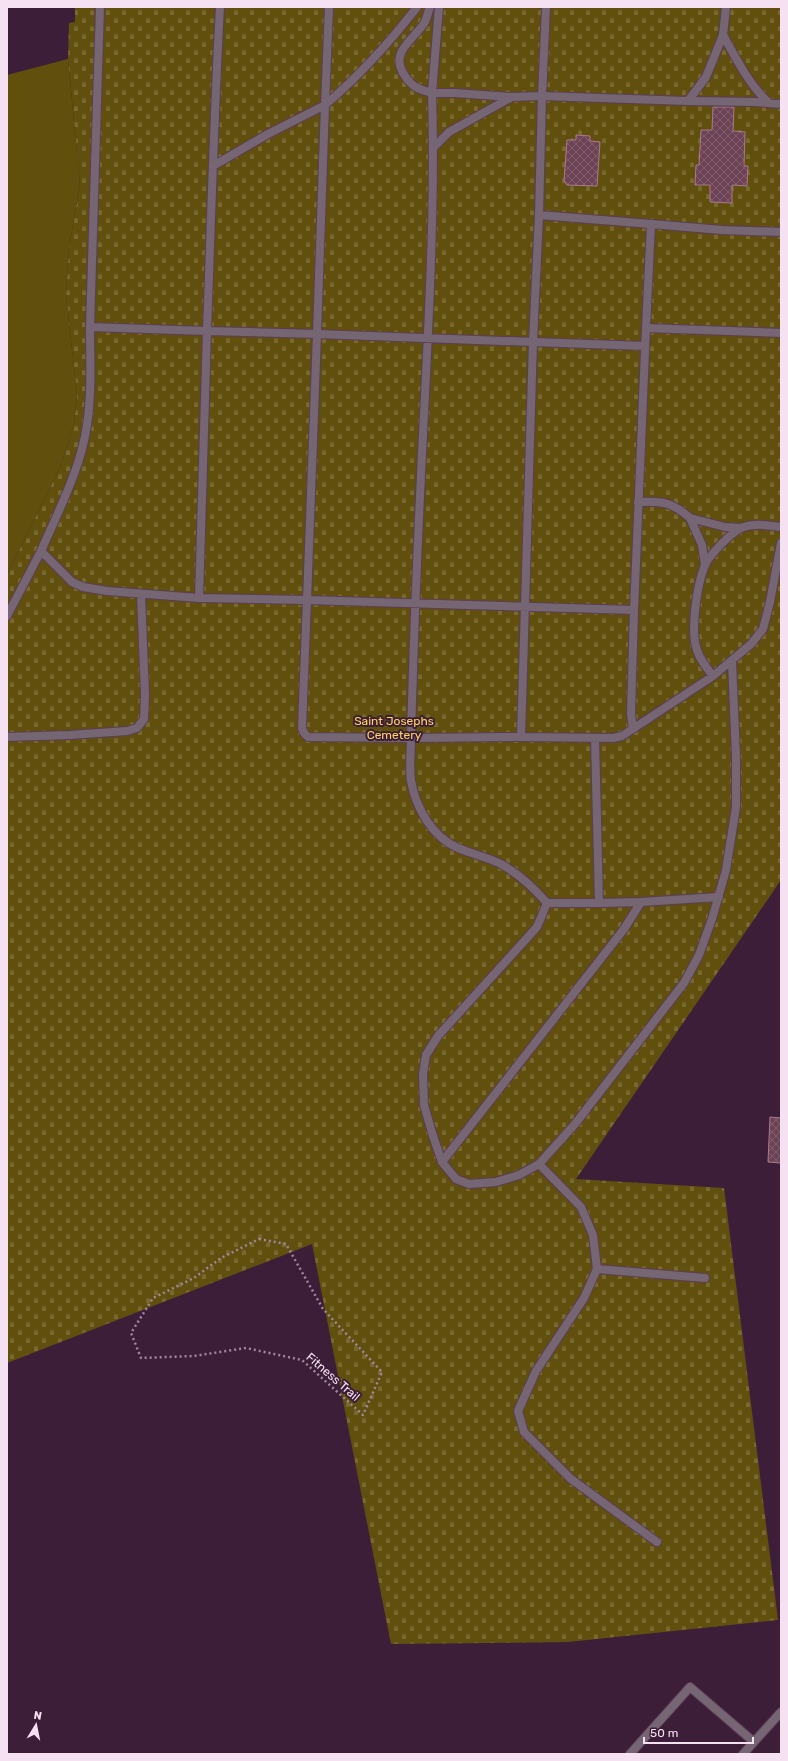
<svg xmlns="http://www.w3.org/2000/svg" width="788" height="1761" font-family="Rubik,sans-serif">
<style>
.cemetery{fill:url(#cemetery-stones)}
.park{fill:#614f0e}
.building{fill:url(#building-cross-hatch);stroke:#a97a8e}
.lines{fill:none;stroke-linecap:round;stroke-linejoin:round}
.service-casing{stroke:#5b3d57;stroke-width:10}
.path{stroke:#a2889e;stroke-width:2.5;stroke-dasharray:2 3;stroke-linecap:butt}
.service{stroke:#766673;stroke-width:8}
.labels{text-anchor:middle;dominant-baseline:central;stroke-width:4;stroke-linejoin:round;paint-order:stroke}
.park-label{font-size:12px;fill:#ffd859;stroke:#3d1e39}
.street-label{font-size:12px;fill:#f6e1f2;stroke:#3d1e39}
</style>
<defs>
<pattern id="cemetery-stones" width="16" height="16" patternUnits="userSpaceOnUse"><rect width="16" height="16" fill="#614f0e"/><path d="M2 7V4a2 2 0 0 1 4 0v3zM10 15v-3a2 2 0 0 1 4 0v3z" fill="#786832"/></pattern>
<pattern id="building-cross-hatch" width="8" height="8" patternUnits="userSpaceOnUse"><rect width="8" height="8" fill="#6c4255"/><path d="M0 0l8 8M0 8l8-8" fill="none" stroke="#825d6e"/></pattern>
</defs>
<rect width="100%" height="100%" fill="#3d1e39"/>
<!-- cemetery -->
<path class="cemetery" d="M75,7h706v873l-205,299 148,9 54,432 -210,22 -177,2 -79,-400 -305,119v-788l53,-108 14,-43 3,-29 -11,-100 3,-48 11,-63 -12,-125 1,-36 6,-1z"/>
<!-- park -->
<path class="park" d="M68,59l12,125 -11,63 -3,48 11,100 -3,29 -14,43 -53,108v-500z"/>
<!-- building -->
<path class="building" d="M713,107h21l-1,24 12,1 -1,34h4l-1,20 -15,-1v18l-22,-1v-17h-15l1,-20h3l2,-35h11z
M576,135l14,1v5l10,1 -3,44 -30,-1 -3,-4 3,-41h9z
M770,1117l11,1v45l-13,-1z"/>
<g class="lines">
<!-- service casing -->
<g class="service-casing">
<path id="service" d="M100,7l-10,320 117,4 -8,267 108,2 -5,128 2,5 4,4 103,1c3,-114 8,-229 14,-343 5,-100 10,-201 7,-302h23l56,4 31,-1 4,-89
M329,7l-4,98c34,-29 65,-63 92,-98
M430,7c-2,5 -3,10 -5,15 -11,18 -37,30 -20,54 8,12 14,13 27,17l7,-86
M723,35l3,-28
M769,103c-20,-18 -33,-45 -46,-68l-17,42 -18,24 68,1 25,2
M434,147l15,-15 61,-34
M213,166l55,-32 57,-29 -8,229 -110,-3c4,-108 7,-216 13,-324
M539,215l3,-119 146,5
M781,232l-59,-2 -71,-6 -5,104 135,5
M646,328l-12,282 -327,-10 10,-266 216,8 -12,395 92,1 9,-2 91,-60
M645,346l-112,-4 6,-127 112,9
M638,502c24,-1 34,0 52,16
M781,527c-13,-2 -27,-4 -40,1 -10,5 -31,26 -36,37 -8,19 -15,66 -8,85 3,10 10,18 16,26l38,-32 12,-15 7,-27 11,-59
M41,551c17,-39 40,-83 46,-126 5,-33 3,-65 3,-98
M705,565l-3,-20 -12,-27 35,9 16,1
M7,616l34,-65 31,31 11,5 24,4 92,7
M633,729l-2,-15 3,-104
M7,737l63,-2 57,-4 10,-3 7,-9 1,-24 -4,-101
M521,737l-110,1c0,14 -2,30 0,43 5,27 21,56 47,67 14,6 29,9 43,16 18,10 33,24 46,39l-10,24 -99,109 -12,19 -3,19 1,31 9,31 9,26 14,17 13,5 27,-2 23,-7 20,-11 36,-40 109,-141 15,-28 13,-36 14,-49 10,-63v-51l-4,-94
M595,738l4,165 42,-1
M547,903h52
M442,1162l182,-233 17,-27 78,-5
M539,1164l42,43 12,28 4,34 -13,29 -48,73 -18,40 6,21 47,47 86,63
M597,1269l108,9
M630,1754l60,-67 64,55
M743,1754l38,-42"/>
</g>
<!-- path -->
<path class="path" d="M259,1239l27,5 37,65 59,63 -19,43 -61,-55 -56,-12 -52,8 -53,2 -10,-25 22,-35 41,-20 27,-20z"/>
<!-- service -->
<use href="#service" class="service"/>
</g>
<g class="labels">
<!-- park labels -->
<g class="park-label">
<text x="394" y="721">Saint Josephs<tspan x="394" dy="14">Cemetery</tspan></text>
</g>
<!-- street labels -->
<g class="street-label">
<text transform="translate(333 1377) rotate(41)">Fitness Trail</text>
</g>
</g>
<!-- border -->
<rect width="788" height="1761" fill="none" stroke="#f6e1f2" stroke-width="16"/>
<!-- north arrow -->
<g transform="translate(36 1725) rotate(10)" stroke="#3d1e39" stroke-width="3" paint-order="stroke">
<path d="M0-3L7 15L0 10L-7 15Z" fill="#f6e1f2"/>
<text y="-6" font-size="11" font-weight="bold" text-anchor="middle" fill="#f6e1f2">N</text>
</g>
<!-- scale -->
<path d="M644 1737v6h109v-6" fill="none" stroke="#f6e1f2" stroke-width="2"/>
<text x="650" y="1737" font-size="12" fill="#f6e1f2" stroke="#3d1e39" stroke-width="3" paint-order="stroke">50 m</text>
</svg>
